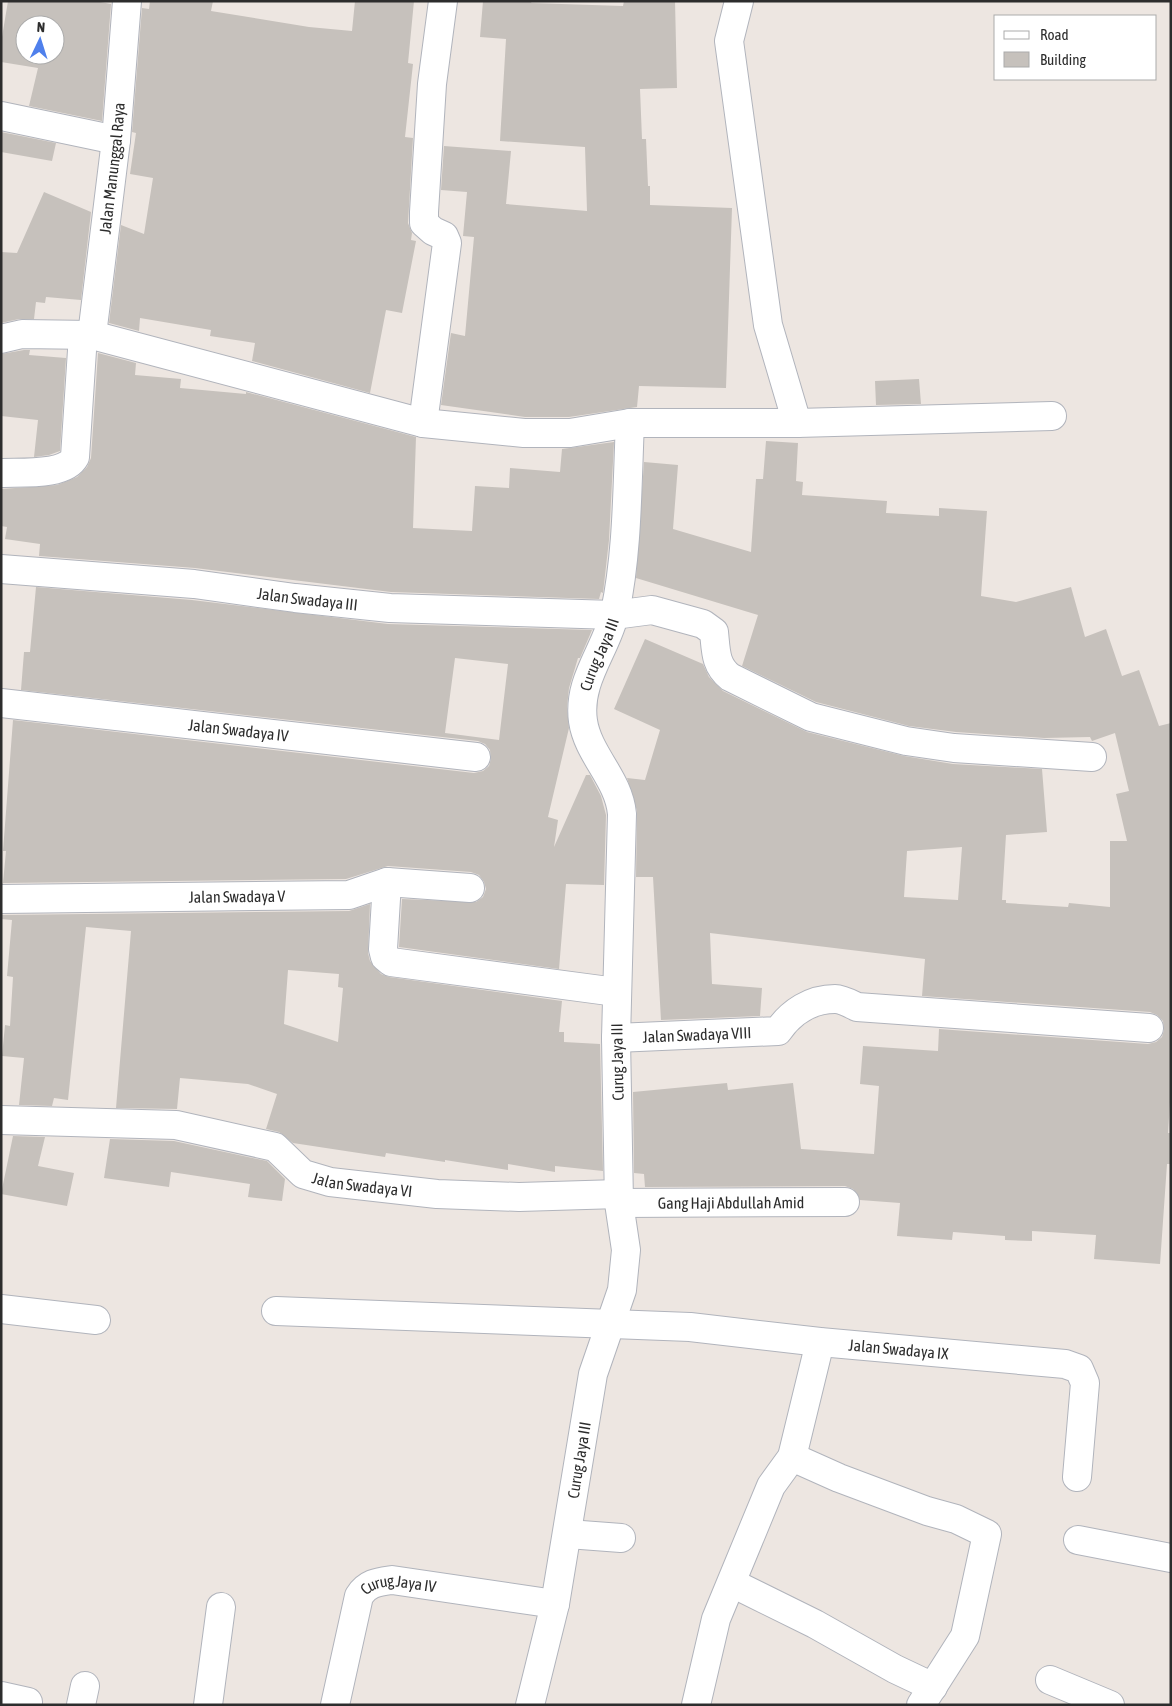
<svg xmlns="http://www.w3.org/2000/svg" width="1172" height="1706" font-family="'Asap Condensed',sans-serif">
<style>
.building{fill:#c6c1bc;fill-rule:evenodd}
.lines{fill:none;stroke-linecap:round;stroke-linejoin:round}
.street-casing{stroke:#b1b4bc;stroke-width:30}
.street{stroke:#fff;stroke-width:28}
.labels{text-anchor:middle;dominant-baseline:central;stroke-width:5;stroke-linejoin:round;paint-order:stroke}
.street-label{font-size:16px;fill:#2d2d2d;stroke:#fff}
</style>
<rect width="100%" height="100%" fill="#ede6e1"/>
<!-- building -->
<path class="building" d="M8,1h87l16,3 -9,117 -73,-15 9,-38 -37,-6v-19zM25,25h30v30h-30z
M150,1h63l-2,10 98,16 43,4 3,-30h59l-6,62 5,1 -8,73 8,1 -5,85 4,10 -1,7 5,1 -14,72 -16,-3 -16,83 -118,-32 3,-18 -45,-7 1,-6 -71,-12 -1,13 -30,-8 12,-98 23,9 9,-56 -23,-4 6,-41 -4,-1 10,-124 7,1z
M483,1h49l-1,2 92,3 1,-5h51l2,87 -37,1 2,50h4l2,47h2v19l82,3 -6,180 -87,-2 -2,21 -68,10h-44l-84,-12 10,-72 14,3 9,-99 -11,-1 4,-44 -26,-2 3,-44 67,5 -5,53 81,7 -2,-64 -85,-6 6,-102 -26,-2z
M1,132l55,11 -4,18 -51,-9z
M44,192l47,20 -10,88 -35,-3 -1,6 -9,-1 -2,17h-15l-18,4v-71l16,1z
M24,350h6l-1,5 37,3 -6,93 -11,4 -15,2 4,-37 -37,-4v-62z
M98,353l38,10 -1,12 46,4 -1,9 66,6v-2l170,45 -3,91 59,3 3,-45 34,2 1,-20 50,4 2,-23 52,-7 -5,98 -6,53 -2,-1 -2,7 -208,-7 -196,-24 -156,-12 1,-12 -35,-5 2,-12 -6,-1v-37l56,-4 20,-8 10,-10 4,-9z
M919,379l2,25 -45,1 -1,-24z
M766,441l32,2 -2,38 7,1 -1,13 85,6 -1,12 53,3v-8l48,3 -6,85 35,6 55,-15 14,50 21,-8 16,47 17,-6 20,56 12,-3v364l-3,46h3v31h-4l-7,100 -66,-5 2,-24 -64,-4v10l-27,-1v-4l-52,-4 -1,8 -55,-4 3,-33 -40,-3 -7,-11 -8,-3 -200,1 -1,-13 -10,-1 -1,-81 94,-9 1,7 65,-7 8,66 73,5 5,-68 -19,-2 3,-38 75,5 1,-22 209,15 8,-2 6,-5 2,-7 -1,-9 -6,-6 -7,-3 -228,-16 3,-37 -215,-26 2,51 50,4 -2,28 -99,4 -8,-143h-17l1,-66 -10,-33 18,2 15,-50 -46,-21 31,-70 58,25 6,13 14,14 84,41 97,24 49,8 89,5 5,63 -41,3 -4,65h4v3l62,4 1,-4 41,4v-66h17l-11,-47 13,-3 -14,-58 -23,8 -2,-4 -46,1 -88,-6 -47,-6 -93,-24 -74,-36 16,-51 -122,-37 8,-116 34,3 -5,64 78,23 5,-73h7zM962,847l-4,53 -54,-3 3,-46z
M36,587l156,13 196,24 204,6 -12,28h-2l-9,30 -2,19 2,21 -21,89 10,3 -4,27 32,-72h4l11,21 5,19 -2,70 -38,-1 -7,85 -160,-22 3,-48 74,3 7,-5 3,-8 -2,-7 -5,-7 -8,-3 -83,-6 -42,13 -343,4 3,-32h-3l10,-131 461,53 9,-2 6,-5 2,-7 -1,-9 -5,-6 -7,-3 -457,-51 3,-38h6zM455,658l53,6 -9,76 -54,-7z
M370,904l-2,49 2,8 11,13 8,3 173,24 -3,31h5v10l36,2 3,127 -48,-5v6l-47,-8v6l-63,-10v2l-59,-9 -1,4 -92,-14 -14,-11 -13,-3 11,-35 -29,-10 -68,-6 -3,31 -61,-1 15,-177 -45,-4 -18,173 -14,-2 -2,8 -33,-1 5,-47 -22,-2 3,-31 5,1 3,-49 -6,-1 5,-56 -11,-1v-4l348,-4zM288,970l51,4 -1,13 5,1 -5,54 -54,-18z
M13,1136l32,1 -7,29 36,7 -7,33 -66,-12z
M110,1139l64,2 93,20 18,18 -3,22 -34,-4 2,-13 -79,-12 -2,15 -65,-9z"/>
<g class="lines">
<!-- street casing -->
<g class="street-casing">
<g id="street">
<path d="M739,1l-10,40 39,284 29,98"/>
<path d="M1,116l115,24"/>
<path id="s1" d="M92,335l24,-195 11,-139"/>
<path d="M1,339l21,-5 70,1 331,88 101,10h46l60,-10h167l255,-7"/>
<path d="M423,423l24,-180 -3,-7 -11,-5 -9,-8v-11l8,-128 11,-83"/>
<path d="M1,473c20,-1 64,3 74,-16l8,-122"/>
<path id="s2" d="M1,569l193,15 101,14 95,10 224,7 38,-5 51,14 11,8c2,19 1,33 16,45l81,40 95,24 48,7 138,9"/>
<path id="s3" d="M1,703l475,54"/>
<path d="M387,882l-4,67 2,8 6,5 225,30"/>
<path id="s4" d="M1,899l348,-4 38,-13 83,6"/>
<path id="s5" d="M616,1038l162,-7c13,-19 33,-32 57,-32 7,0 16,5 22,8l292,21"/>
<path id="s6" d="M1,1120l175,5 99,22 28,27 27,8 107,12 82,3 100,-3"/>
<path id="s7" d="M619,1203l226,-1"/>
<path d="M1,1309l95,11"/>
<path id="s8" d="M276,1311l414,16 130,15 245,22 14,5 6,14 -8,94"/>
<path d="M792,1457l47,21 88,33 29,8 31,15 -22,102 -44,69"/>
<path d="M568,1534l53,4"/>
<path d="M1078,1540l93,18"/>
<path d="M732,1583l83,41 80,45 38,18"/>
<path d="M1050,1680l60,25"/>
<path d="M1,1696l27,6"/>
<path d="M81,1705l4,-19"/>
<path d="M208,1705l13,-98"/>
<path id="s9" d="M335,1705l24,-109c8,-13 19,-14 33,-16l163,24"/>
<path id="s10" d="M530,1705l25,-101 38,-230 29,-84 4,-40 -7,-47 -3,-165 6,-224c-3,-35 -34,-59 -39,-93 -6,-41 24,-72 32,-109 13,-62 12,-126 15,-189"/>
<path d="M696,1705l20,-86 55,-133 21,-29 28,-115"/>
</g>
</g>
<!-- street -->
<use href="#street" class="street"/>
</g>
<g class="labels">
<!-- street labels -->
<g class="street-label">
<text stroke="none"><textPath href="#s1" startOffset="168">Jalan Manunggal Raya</textPath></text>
<text stroke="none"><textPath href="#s2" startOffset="308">Jalan Swadaya III</textPath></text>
<text stroke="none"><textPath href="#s10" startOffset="1074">Curug Jaya III</textPath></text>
<text stroke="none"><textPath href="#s3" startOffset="239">Jalan Swadaya IV</textPath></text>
<text stroke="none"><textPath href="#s4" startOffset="236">Jalan Swadaya V</textPath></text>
<text stroke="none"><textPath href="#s5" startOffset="81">Jalan Swadaya VIII</textPath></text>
<text transform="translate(617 1062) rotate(-91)">Curug Jaya III</text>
<text stroke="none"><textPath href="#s6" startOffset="376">Jalan Swadaya VI</textPath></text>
<text stroke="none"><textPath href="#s7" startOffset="112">Gang Haji Abdullah Amid</textPath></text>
<text stroke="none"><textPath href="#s8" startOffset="624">Jalan Swadaya IX</textPath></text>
<text stroke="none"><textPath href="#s10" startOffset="250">Curug Jaya III</textPath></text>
<text stroke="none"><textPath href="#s9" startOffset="156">Curug Jaya IV</textPath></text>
</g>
</g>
<!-- border -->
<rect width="1172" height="1706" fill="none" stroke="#2d2d2d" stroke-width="5"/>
<!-- legend -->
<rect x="994" y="15" width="162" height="65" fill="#ffffff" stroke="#ababab"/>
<rect x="1004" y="31" width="25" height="8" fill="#ffffff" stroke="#ababab"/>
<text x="1040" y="40" font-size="15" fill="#2d2d2d">Road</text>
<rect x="1004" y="52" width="25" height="15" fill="#c6c1bc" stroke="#ababab"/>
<text x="1040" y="65" font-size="15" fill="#2d2d2d">Building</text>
<!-- north arrow -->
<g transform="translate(40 40) rotate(4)"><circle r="24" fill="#ffffff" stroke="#ababab"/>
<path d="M0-4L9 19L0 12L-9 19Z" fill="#4f80ec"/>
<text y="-8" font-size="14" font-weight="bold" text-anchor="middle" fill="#2d2d2d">N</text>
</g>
</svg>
